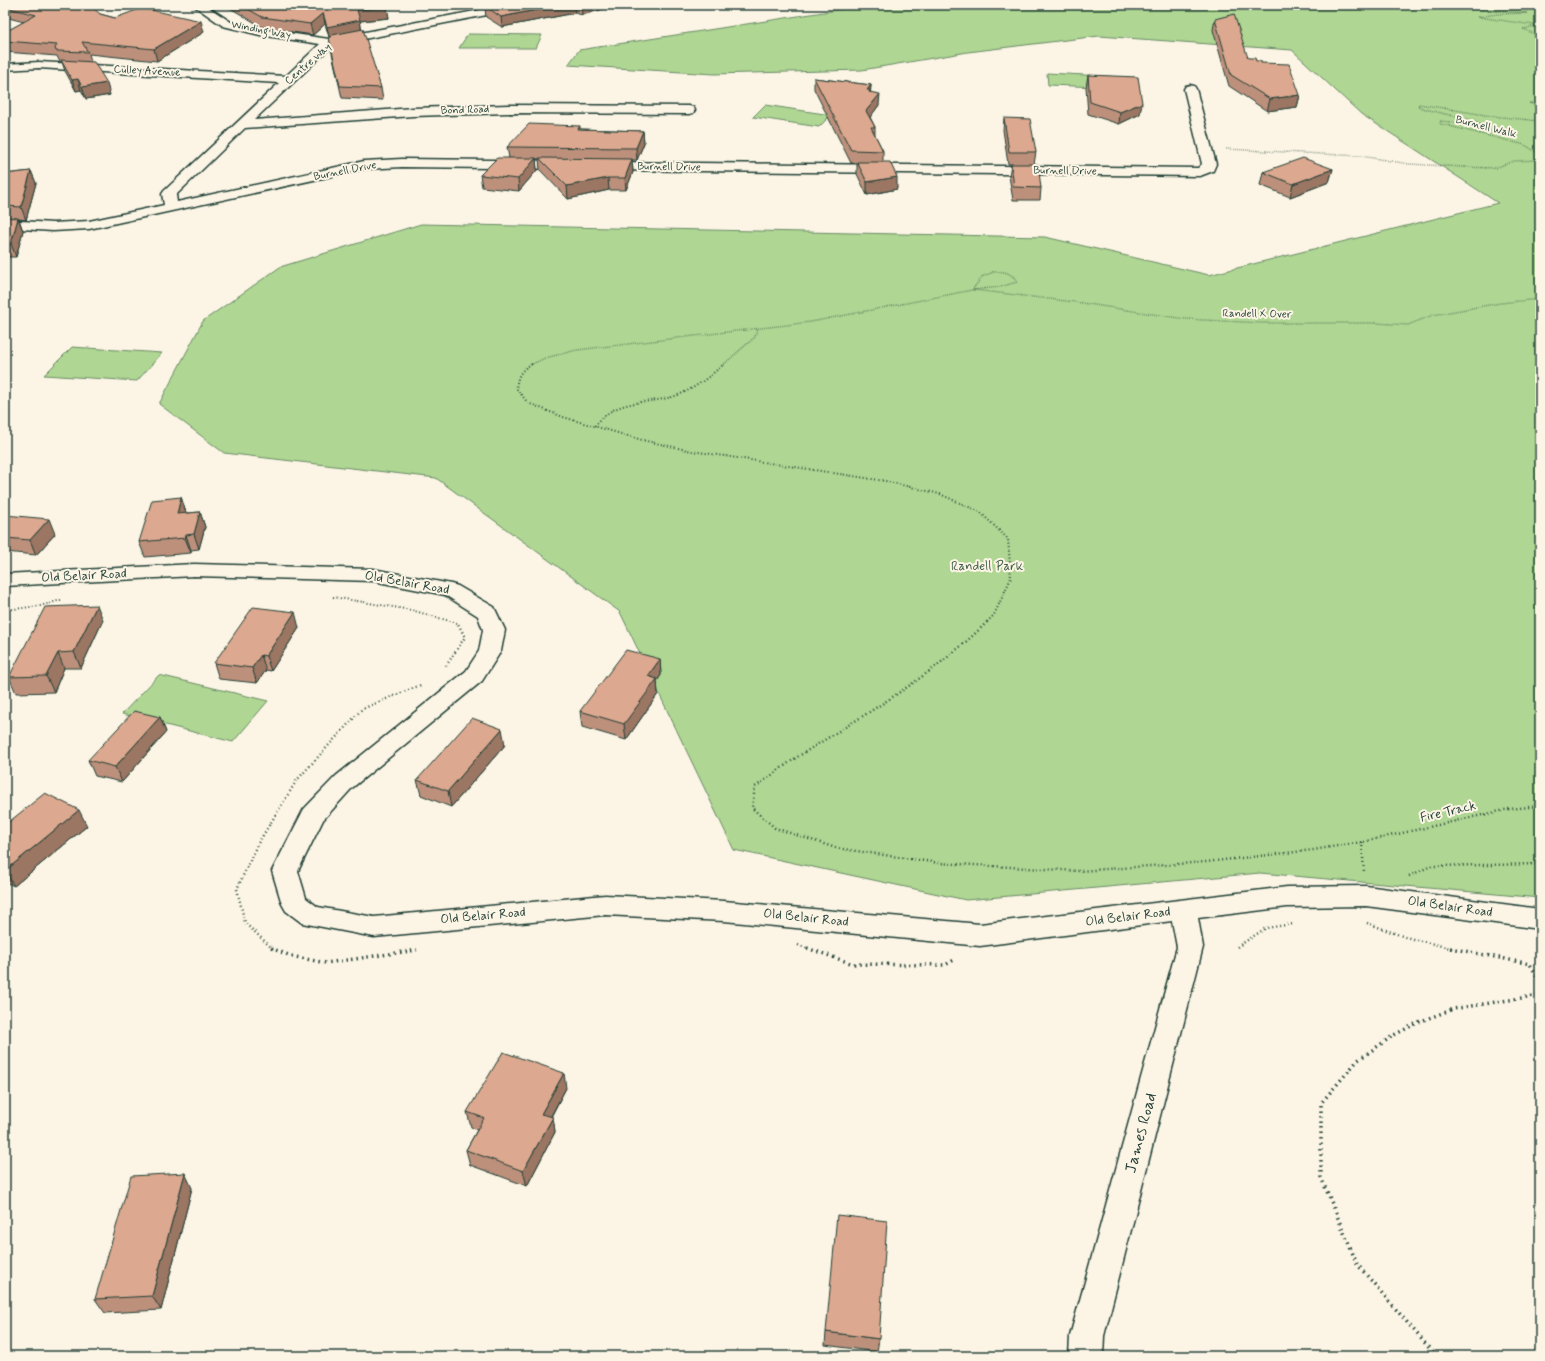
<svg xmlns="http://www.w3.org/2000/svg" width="1545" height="1361" font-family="Mynerve,sans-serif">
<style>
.green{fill:#afd693;stroke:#678a64}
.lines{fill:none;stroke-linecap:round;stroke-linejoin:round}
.minor-casing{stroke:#1f3d34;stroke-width:3}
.secondary-casing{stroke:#1f3d34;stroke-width:3}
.path-far3{stroke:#1f3d34;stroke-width:1.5;stroke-dasharray:0.5 1.5;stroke-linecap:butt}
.path-far2{stroke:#1f3d34;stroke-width:2;stroke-dasharray:1 2.5;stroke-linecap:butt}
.path-far1{stroke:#1f3d34;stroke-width:2.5;stroke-dasharray:1 3;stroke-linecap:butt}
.path{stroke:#1f3d34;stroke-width:3.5;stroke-dasharray:1.5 4;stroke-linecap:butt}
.minor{fill:#fcf5e5;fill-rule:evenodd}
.secondary{fill:#fcf5e5;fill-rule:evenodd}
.wall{fill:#bd907b;stroke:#1f3d34}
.shaded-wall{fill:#9a7664;stroke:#1f3d34}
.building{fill:#dca88f;stroke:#1f3d34}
.labels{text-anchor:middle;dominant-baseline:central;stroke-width:4;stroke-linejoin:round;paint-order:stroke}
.far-street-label{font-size:11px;fill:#1f3d34;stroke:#fcf5e5}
.park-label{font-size:13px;fill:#3c5c47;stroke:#fcf5e5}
.street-label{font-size:13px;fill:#1f3d34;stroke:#fcf5e5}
.near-street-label{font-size:16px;fill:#1f3d34;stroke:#fcf5e5}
</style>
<rect width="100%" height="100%" fill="#fcf5e5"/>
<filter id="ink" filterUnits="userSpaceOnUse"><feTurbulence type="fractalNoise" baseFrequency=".025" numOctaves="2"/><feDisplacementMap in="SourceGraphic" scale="8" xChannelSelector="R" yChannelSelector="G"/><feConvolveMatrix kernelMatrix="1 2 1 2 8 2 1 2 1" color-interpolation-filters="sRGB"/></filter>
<g filter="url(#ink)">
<!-- green -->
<path class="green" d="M869,5h671v893l-280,-25 -294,27 -232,-50 -114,-238 -184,-134 -212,-25 -65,-49 44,-83 77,-54 141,-43 624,13 164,38 289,-72 -137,-89 -69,-64 -193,-14 -131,16 -106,18 -148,4 -146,-9 11,-15z
M468,34l74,1 -6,13h-77z
M1047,73l76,4 2,11 -77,-3z
M765,105l66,10 -12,12 -66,-10z
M72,347l90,6 -25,28 -93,-6z
M159,675l109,26 -35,41 -111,-28z"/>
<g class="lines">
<!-- minor casing -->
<g class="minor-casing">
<path id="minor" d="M193,5h12l26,17 29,7 69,10 177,-34h22l-5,3 -190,37 -79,75 159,-12 95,-3 181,1 4,1 2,3 -2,3 -4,1 -181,-1 -95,3 -168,12 -69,67 1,7 187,-41 38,-2 168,2 5,1 2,3 -2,3 -5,1 -168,-2 -38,2 -275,60 -36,2 -48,-3v-8l48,3 36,-2 75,-16 -2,-11 2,-3 115,-108 -240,-15 -34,2v-6l34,-2 247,14 34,-32 -60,-9 -37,-9z
M1190,85l4,1 2,3 20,75 -3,7 -13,5 -598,-6 -5,-1 -2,-3 2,-3 5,-1 596,6 4,-4 -18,-75 2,-3z"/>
</g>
<!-- secondary casing -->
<g class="secondary-casing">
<path id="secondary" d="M194,564l179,5 78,15 7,2 36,21 11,23 -4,21 -19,30 -130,107 -29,32 -25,51 8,27 12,9 56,10 231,-22 119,6 256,23 307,-37 79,-1 174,23v20l-174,-23 -79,1 -89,11 5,29 -99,389 -1,20h-34l1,-20 107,-389 -5,-26 -192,25 -256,-25 -119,-6 -231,22 -72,-14 -16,-12 -4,-7 -10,-33 32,-62 32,-33 130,-105 13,-20 4,-21 -5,-14 -33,-21 -72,-14 -179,-5 -189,10v-12z"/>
</g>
<!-- path-far3 -->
<path class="path-far3" d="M1460,5l33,6 34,2 -30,1 -19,3 56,8 1,1 -11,3 16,8
M1540,103h-11l11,4
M1226,149l135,7 48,8 54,3 32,1 19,-7 23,-1 1,-7 -13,-8 -84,-21 -1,-3 40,4 -2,-3 -53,-13 -7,-3 1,-2 72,12 49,5
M993,272c10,-1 19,0 24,10l-17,5 -28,3 10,-13z
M974,290l101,12 110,17 77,4h114l32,2 25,-10 67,-12 40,-4
M530,365l15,-7 32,-8 234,-28 161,-32
M723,365l32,-28 2,-8"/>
<!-- path-far2 -->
<path class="path-far2" d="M532,364c-12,6 -14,12 -16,24l12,15 35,14 79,23 50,11 193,30 55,13 40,18 28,27 3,39 -17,37 -8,8
M595,426c22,-30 53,-20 83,-31 18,-7 32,-19 46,-31
M333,597l78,13 46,13
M5,610l35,-4 21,-6"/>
<!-- path-far1 -->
<path class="path-far1" d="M987,622c-54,54 -120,91 -185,132 -16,10 -31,22 -47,33l-3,21 23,20 61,20 103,15 140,8 127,-9 107,-12 49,-8 147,-33 31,-3
M446,666l19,-29 -8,-15
M1362,842l2,30
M1409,876l22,-10 109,-2
M1367,923l38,14 49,12
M798,945l11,4
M1237,947l29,-19 27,-4
M273,949l-28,-26 -8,-34 20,-44 40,-65 65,-71 61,-25"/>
<!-- path -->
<path class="path" d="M271,948l20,8 35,7 91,-13
M807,948l46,16 92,1 9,-5
M1450,948l80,16 10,17
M1436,1356l-79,-92 -36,-87v-74l37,-43 36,-25 27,-14 32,-12 87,-14"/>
<!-- minor -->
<use href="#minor" class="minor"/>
<!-- secondary -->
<use href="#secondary" class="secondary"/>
</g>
<!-- wall -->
<path class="wall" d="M5,5l95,9 15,4 89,14 -47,29 -68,-7 2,8 19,33 -24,4 -5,-9 -5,1 -11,-20 -3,-9h-2l-3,-6 -52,-4v-20l19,-10 -19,-5z
M225,5h161l3,13 -29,3 2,9 19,58 2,12 -41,-2 -11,-49 -2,-12 -4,-13 -12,11 -49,-7z
M468,5h149l-35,10 -7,-2 -73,14 -16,-10 -1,-9 -10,1z
M1215,19l33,39 8,3 44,34 -3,12 -30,4 -38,-25 -16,-56z
M1088,75l52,39 -21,10 -31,-10 -2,-27z
M814,78l57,7 -1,7 9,13 -9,12 5,10v8l8,16v11l14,27 -30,6 -10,-21v-11h-6l-37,-74z
M1004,118l32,34 -2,12 7,24 -1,12h-27l-4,-24 2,-12h-3l-5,-34z
M580,126v3l63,2 1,12 -7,17h-5l1,12 -7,18h-17l-41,9 -28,-29 -1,-11h-3l1,11 -18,21 -37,-4 -2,-12 29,-17 -2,-11z
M1333,169l-4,13 -39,15 -30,-12 3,-13z
M31,171l5,12 -10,37 -7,-1 4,12 -7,26h-11v-83z
M181,497l5,16 14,-1 5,15 -6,22 -8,1v3l-46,4 -6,-15z
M5,515l50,19 -19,21 -31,-3z
M103,620l-22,48h-17l-10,24 -38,1 -7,-16z
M299,628l-28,43 -5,-1 -9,13 -38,-4 -5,-16z
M660,659l1,16 -4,6 1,13 -32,46 -44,-13 -2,-16z
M160,717l6,15 -44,50 -27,-6 -7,-16z
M505,745l-54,62 -30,-12 -4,-15z
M5,825l82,1 -73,60 -9,-4z
M566,1088l-15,29h2l2,15 -28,54 -57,-21 -4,-15 11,-20 -6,-3 -4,-15z
M192,1188l-31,122 -56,3 -10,-14z
M826,1332l53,7 -2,13 -52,-7z"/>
<!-- shaded-wall -->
<path class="shaded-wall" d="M474,5h24l-13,1v2l-10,1z
M561,5h13l1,8 -73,14 -1,-10z
M581,5h36l-35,10z
M387,7l2,11 -29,3 2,10 -33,6 -2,-10 30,-17z
M323,13l2,11 -12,11 -3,-11z
M201,21l3,11 -47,29 -3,-12z
M78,79l3,11 -5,1 -4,-11z
M107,83l3,12 -24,4 -4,-12z
M871,85l-1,17 -3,-12z
M880,94l-1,11 -13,18v-12z
M1300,95l-3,12 -30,4 3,-12z
M1142,103l-2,11 -21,10 1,-12z
M643,131l1,12 -7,17 -1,-12z
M536,158l1,12 -18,21 -1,-12z
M632,159l1,13 -7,18 -1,-12z
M1333,169l-4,13 -39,15 3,-13z
M31,171l5,12 -10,37 -5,-13z
M897,177v12l-30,6v-13z
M608,178l1,12 -41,9 -1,-13z
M18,218l5,13 -7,26 -5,-13z
M181,497l5,15 -4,17 -5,-15z
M200,512l5,15 -6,22 -5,-15z
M49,519l6,15 -19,21 -6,-15z
M186,535l5,15v3l-6,-15z
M97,605l6,15 -22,48 -7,-16z
M295,612l4,16 -28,43 -5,-15z
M58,653l6,15 -10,24 -8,-16z
M261,655l5,15 -9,13 -5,-15z
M660,659l1,16 -4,6 1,13 -32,46 -2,-16 24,-48z
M160,717l6,15 -44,50 -7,-15z
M502,729l3,16 -54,62 -3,-16z
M79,810l8,16 -73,60 -9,-15z
M564,1073l2,15 -22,41 -3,-15z
M553,1117l2,15 -28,54 -4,-15z
M185,1173l7,15 -31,122 -9,-14z"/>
<!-- building -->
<path class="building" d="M5,5h85l10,9 15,4 27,-10 59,13 -47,28 -72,-7 6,10 -32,-1 -1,-3 2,-3 -52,-4v-9l31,-17 -31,-8z
M241,5h145l1,2 -30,3 3,10 -33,7 -4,-14 -13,11 -48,-7z
M491,5h70l-60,12 -16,-11z
M1234,14l14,44h7l1,3h5v2l28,1 11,31 -30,4 -39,-24 -16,-56z
M363,29l18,59 -41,-2 -11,-48 3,-3z
M61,60l33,2 13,21 -25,4 -4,-8 -6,1z
M1088,75l50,2 4,26 -22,9 -30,-10z
M814,78l57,7 -4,5h3l-1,2 11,2 -14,17 9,16h-4l12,24 -32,-1z
M1004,118l26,1 6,33h-27z
M529,124l51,2 -2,3 65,2 -7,17 -129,-1z
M497,158h39l-18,21 -38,-4z
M539,158l93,1 -7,19h-17l-41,8z
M1303,158l30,11 -40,15 -30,-12z
M857,162h33l7,15 -30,5z
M1011,164h27l3,24 -27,-1z
M31,171l-10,36 -16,-1v-32z
M5,217l13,1 -7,26h-6z
M181,497l-4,17 23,-2 -6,22 -8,1 -1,3 -46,4 13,-42z
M5,515l44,4 -19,21 -25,-2z
M97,605l-23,47 -16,1 -12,23 -37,1 36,-70z
M253,607l42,5 -29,44 -5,-1 -9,13 -38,-5z
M626,650l34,9 -12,17 9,3 -33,45 -44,-13z
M134,711l26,6 -45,50 -27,-7z
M472,718l30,11 -54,62 -31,-11z
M45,793l34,17 -74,61v-46z
M503,1052l61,21 -23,41 12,3 -30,54 -57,-21 18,-32 -17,-6z
M185,1173l-33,123 -57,3 36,-123z
M837,1215l50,6 -8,118 -53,-7z"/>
</g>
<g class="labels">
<!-- far-street labels -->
<g class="far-street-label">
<text transform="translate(261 30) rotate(11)">Winding Way</text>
<text transform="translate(308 64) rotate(-41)">Centre Way</text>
<text transform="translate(147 71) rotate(3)">Culley Avenue</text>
<text transform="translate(465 110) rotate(-2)">Bond Road</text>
<text transform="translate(1486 127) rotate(14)">Burnell Walk</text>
<text transform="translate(669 167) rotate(1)">Burnell Drive</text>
<text transform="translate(345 171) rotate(-11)">Burnell Drive</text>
<text transform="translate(1065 171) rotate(1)">Burnell Drive</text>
<text transform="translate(1257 314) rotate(1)">Randell X Over</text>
</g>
<!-- park labels -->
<g class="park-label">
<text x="987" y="566">Randell Park</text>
</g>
<!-- street labels -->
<g class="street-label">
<text transform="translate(84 576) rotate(-3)">Old Belair Road</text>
<text transform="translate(407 583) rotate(10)">Old Belair Road</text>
<text transform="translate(1448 812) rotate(-13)">Fire Track</text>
<text transform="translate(1450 907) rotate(8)">Old Belair Road</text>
<text transform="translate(483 916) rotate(-5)">Old Belair Road</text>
<text transform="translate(1128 917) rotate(-7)">Old Belair Road</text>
<text transform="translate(806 918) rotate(6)">Old Belair Road</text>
</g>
<!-- near-street labels -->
<g class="near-street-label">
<text transform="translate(1141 1133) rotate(-75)">James Road</text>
</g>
</g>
<!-- margin -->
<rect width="1545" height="1361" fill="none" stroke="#fcf5e5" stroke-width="20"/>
<rect x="10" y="10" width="1525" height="1341" fill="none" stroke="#1f3d34" stroke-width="1.5" filter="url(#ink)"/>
</svg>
